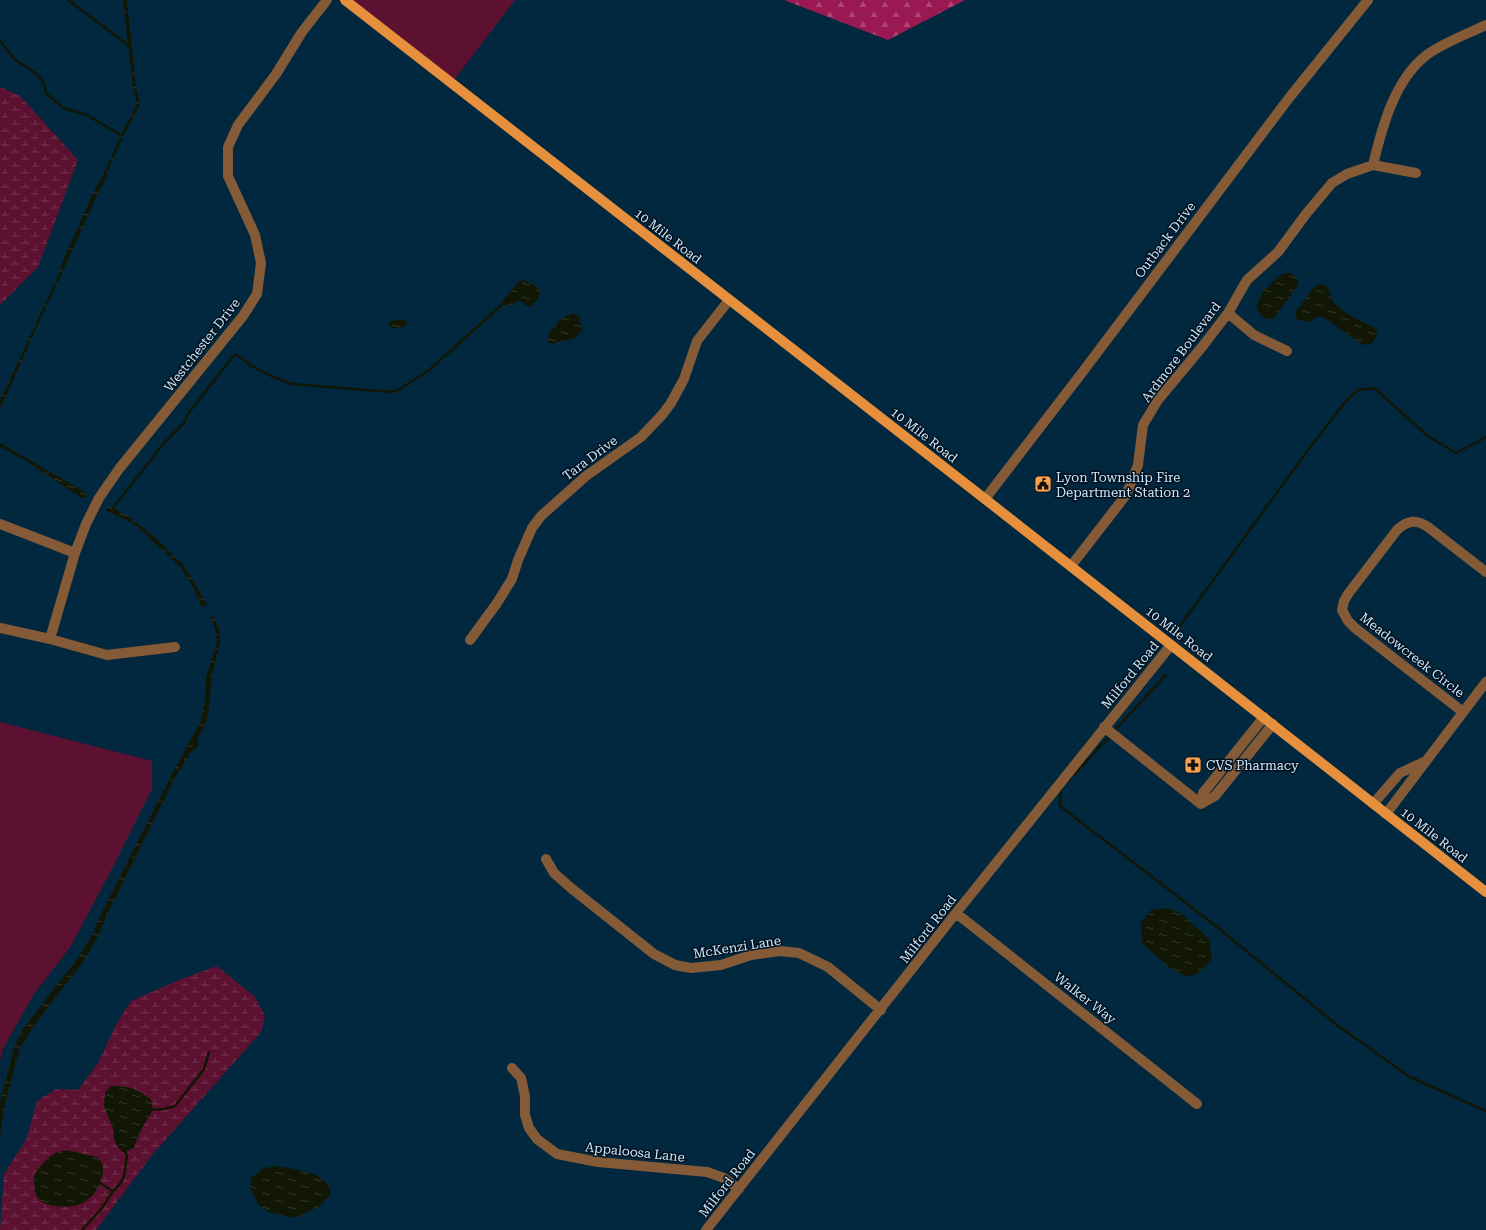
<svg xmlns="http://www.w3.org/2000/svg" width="1486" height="1230" font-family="'Roboto Serif',serif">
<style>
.grass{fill:#5c1130}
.forest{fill:url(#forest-firs)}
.wetland{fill:url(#wetland-marsh);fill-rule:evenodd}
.water{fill:url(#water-ripples)}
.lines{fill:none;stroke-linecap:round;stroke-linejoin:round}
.stream{stroke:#121605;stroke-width:2.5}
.minor{stroke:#855b37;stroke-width:10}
.major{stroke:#e68f3c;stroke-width:10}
.labels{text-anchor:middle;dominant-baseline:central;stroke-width:3;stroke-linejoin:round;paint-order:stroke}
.street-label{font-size:13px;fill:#cce7fb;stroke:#00101d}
.poi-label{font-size:13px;fill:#cce7fb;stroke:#00101d;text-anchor:start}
</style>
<defs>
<pattern id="forest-firs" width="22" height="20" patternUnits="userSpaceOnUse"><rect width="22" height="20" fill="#9b1953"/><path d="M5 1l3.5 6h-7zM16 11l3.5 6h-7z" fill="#ac4675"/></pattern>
<pattern id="wetland-marsh" width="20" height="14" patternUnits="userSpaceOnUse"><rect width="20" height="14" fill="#5c1130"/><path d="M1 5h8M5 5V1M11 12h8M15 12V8" fill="none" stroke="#72344f"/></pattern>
<pattern id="water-ripples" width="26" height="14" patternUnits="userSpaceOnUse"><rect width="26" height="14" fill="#121605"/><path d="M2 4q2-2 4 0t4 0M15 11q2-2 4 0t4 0" fill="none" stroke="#33382a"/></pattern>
</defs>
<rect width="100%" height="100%" fill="#01283f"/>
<!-- grass -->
<path class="grass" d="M352,0h163l-61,80z
M0,722l152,39v28l-38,76 -43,81 -37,48 -31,55 -3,12z"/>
<!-- forest -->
<path class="forest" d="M784,0h181l-77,40z"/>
<!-- wetland -->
<path class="wetland" d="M0,87l20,9 58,64 -40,107 -38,38z
M217,966l38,31 10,19 -4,16 -109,123 -56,75h-96l4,-56 22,-34 11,-39 19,-12 22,1 20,-27 19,-40 14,-22 48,-21zM104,1106l38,21 -8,21 -19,-5 -2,-15z"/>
<!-- water -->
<path class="water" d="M123,0h4l9,87 4,18 -15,28 -15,32 -5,16 -6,10 -33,73 -6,14 -15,31 -45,100v-9l4,-8 54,-116 4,-13 33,-74 6,-10 20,-44 16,-31 -4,-16z
M1289,273c7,3 10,5 9,12l-21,29 -3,4 -5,2 -7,-4 -5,-6 1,-7 5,-12 19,-17z
M520,280l7,1 13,8c0,7 -4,15 -11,18l-4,-2 -7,-5 -7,6 -5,-1 -4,-3z
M1317,284c18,0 9,12 19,21 11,10 27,17 41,24l-1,8 -4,6 -5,2 -6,-1 -37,-27h-7l-9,5 -10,-2 -3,-5 1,-4z
M570,314h5l5,2v7l3,6c-12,17 -17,7 -29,15l-4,-1 -3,-3c3,-12 13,-21 23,-26z
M401,319l4,1 3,4c-5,4 -13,6 -19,2v-4z
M0,443l85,49 2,4 -5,2 -56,-37 -26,-14z
M106,507l7,1 19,11 28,23 24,24 23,38 -2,3 -4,-1 -9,-21 -11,-17 -43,-41 -8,-5 -23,-11z
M210,616l4,1 5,12 1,13 -9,37 -1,23 -4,21 -8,15v9l-8,6 -15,25 -70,140 -7,18 -15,26 -47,61 -16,24 -16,61 -4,28v-34l15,-57 7,-15 53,-68 18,-28 4,-12 74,-146 30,-55 4,-20 1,-23 11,-36 -2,-14z
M1168,908l14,6 27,25 3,20 -14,14 -11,4 -18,-10 -27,-24 -1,-20 10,-13z
M111,1086c19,0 24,2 40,13l2,11 -14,23 -5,15 -11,5 -8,-10 -2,-15 -9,-22 1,-14z
M66,1150l31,7c2,2 5,5 5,7 2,5 1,11 -1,15 -2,11 -11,21 -21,25 -11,4 -33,4 -41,-5 -5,-5 -5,-17 -5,-24 10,-13 15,-22 32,-25z
M275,1166l14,2 26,6 15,12v10l-12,11 -23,11 -24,-5 -13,-8 -8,-18 2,-10 12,-9z"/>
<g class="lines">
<!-- stream -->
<path class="stream" d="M68,0l60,45
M0,41c5,6 11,15 17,20 14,10 27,13 29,32l17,15 22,6 36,21
M113,508l51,-65 20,-20 3,-8 47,-60h3l13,10 17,9 24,10 101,8 6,-2 30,-19 77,-69
M1174,634l134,-184 38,-49 12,-11 16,-2 54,48 28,17 30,-16
M1114,731l52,-56
M1067,782l44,-47
M1061,789l-1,17 152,117 125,102 73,52 76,34
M150,1110l14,-1 11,-3 29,-37 5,-17
M98,1182l15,9
M82,1230l20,-22 11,-17 7,-7 4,-7 3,-22 -2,-4"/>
<!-- minor -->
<path class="minor" d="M1373,165c9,-38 22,-87 55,-111 17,-12 39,-20 58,-29
M1228,313l26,22 33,16
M985,499l96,-125 208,-276 79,-98
M0,524l75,29
M1071,566l55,-71 12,-30 5,-40 15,-25 44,-53 26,-34 19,-33 31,-28 28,-38 26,-31 15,-9 26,-9 43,8
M0,628l50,11 57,16 68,-8
M50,639l25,-86 11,-29 13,-26 20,-29 124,-153 14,-22 4,-31 -6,-28 -27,-59v-29l10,-22 38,-51 26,-42 25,-32
M470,640l27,-37 15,-24 6,-19 14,-32 9,-12 45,-40 55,-39 21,-22 9,-12 13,-24 13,-38 32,-41
M1463,712l-108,-84 -7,-7 -6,-11 2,-9 4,-7 49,-64c11,-10 19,-11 31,-3l58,45
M1264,717l-61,76 -2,11 14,-8 58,-72
M1104,727l97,77
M1373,804l27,-31 26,-12
M1386,814l100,-132
M546,859l8,14 17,15 83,66 21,11 16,3 30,-3 30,-10 29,-4 19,2 29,14 53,43
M956,913l241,191
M512,1068l9,10 4,18v19l4,13 8,11 20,15 41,8 109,10 17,6 15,11
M706,1230l250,-317 215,-268"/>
<!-- major -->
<path class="major" d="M345,0l640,499 501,393"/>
</g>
<!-- icons -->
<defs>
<g id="civic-square" transform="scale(0.9)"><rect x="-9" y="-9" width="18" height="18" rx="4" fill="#f99f4d" stroke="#00101d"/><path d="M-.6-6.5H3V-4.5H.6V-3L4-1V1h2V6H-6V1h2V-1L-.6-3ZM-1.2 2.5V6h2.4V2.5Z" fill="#111"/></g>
<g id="pharmacy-square" transform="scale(0.9)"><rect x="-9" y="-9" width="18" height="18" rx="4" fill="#f99f4d" stroke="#00101d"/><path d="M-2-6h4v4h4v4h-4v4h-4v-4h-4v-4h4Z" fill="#111"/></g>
</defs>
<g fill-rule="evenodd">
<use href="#civic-square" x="1043" y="484"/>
<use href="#pharmacy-square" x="1193" y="765"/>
</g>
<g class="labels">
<!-- street labels -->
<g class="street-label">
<text transform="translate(668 236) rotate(38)">10 Mile Road</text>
<text transform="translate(1165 240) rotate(-53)">Outback Drive</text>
<text transform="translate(202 345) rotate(-52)">Westchester Drive</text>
<text transform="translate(1181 352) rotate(-53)">Ardmore Boulevard</text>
<text transform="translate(924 435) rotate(38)">10 Mile Road</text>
<text transform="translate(590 458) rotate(-37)">Tara Drive</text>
<text transform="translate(1179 634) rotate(38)">10 Mile Road</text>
<text transform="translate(1412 655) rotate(38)">Meadowcreek Circle</text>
<text transform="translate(1130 675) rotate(-51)">Milford Road</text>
<text transform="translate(1434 835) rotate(38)">10 Mile Road</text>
<text transform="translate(928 929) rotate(-52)">Milford Road</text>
<text transform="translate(737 947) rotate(-9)">McKenzi Lane</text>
<text transform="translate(1085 998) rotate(38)">Walker Way</text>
<text transform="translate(635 1152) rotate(6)">Appaloosa Lane</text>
<text transform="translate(727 1183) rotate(-52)">Milford Road</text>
</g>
<!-- poi labels -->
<g class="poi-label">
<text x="1056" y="477">Lyon Township Fire<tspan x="1056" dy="15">Department Station 2</tspan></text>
<text x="1206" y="765">CVS Pharmacy</text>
</g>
</g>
</svg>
